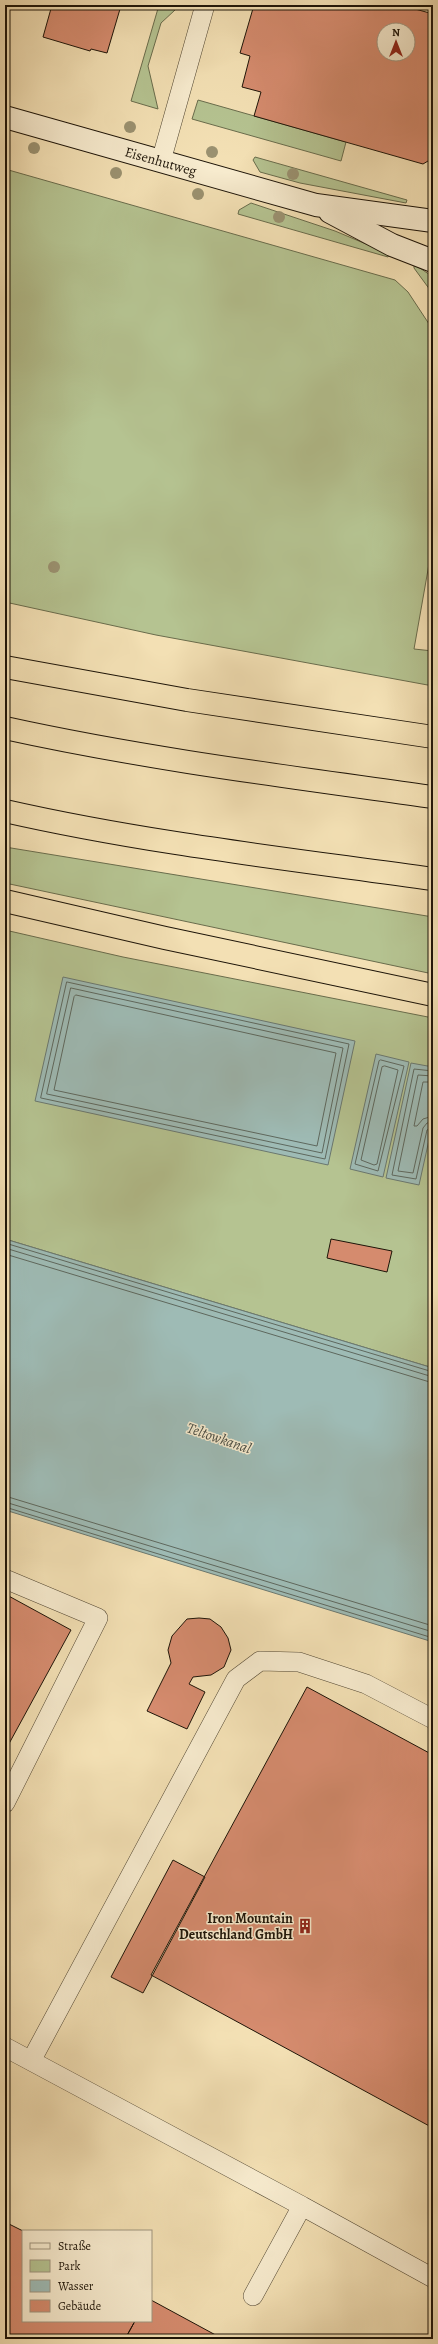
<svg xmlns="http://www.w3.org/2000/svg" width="438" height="2344" font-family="Alegreya,serif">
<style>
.green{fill:#b5c391;stroke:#696c4c}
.water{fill:#9ebbb5;stroke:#6a7870}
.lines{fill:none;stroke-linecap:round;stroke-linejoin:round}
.shore{stroke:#5e685e;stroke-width:1}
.building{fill:#d58b6e;stroke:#1d1408;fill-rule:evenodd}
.lane-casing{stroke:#524733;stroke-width:20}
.secondary-casing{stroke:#1d1408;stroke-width:24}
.highway-casing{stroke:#1d1408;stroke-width:24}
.lane{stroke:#f7ebce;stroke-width:19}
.secondary{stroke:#f7ebce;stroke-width:22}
.highway{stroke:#f3e0b4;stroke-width:22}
.tree{fill:#9a9170}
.labels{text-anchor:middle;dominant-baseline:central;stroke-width:3;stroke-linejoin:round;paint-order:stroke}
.street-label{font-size:14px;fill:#1d1408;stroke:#f7ebce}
.poi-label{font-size:14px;font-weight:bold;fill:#1d1408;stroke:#f7ebce;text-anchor:end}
.water-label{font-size:15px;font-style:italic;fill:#4a4e45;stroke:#f7ebce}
</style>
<rect width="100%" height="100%" fill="#f3e0b4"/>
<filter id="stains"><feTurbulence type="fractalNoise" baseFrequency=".005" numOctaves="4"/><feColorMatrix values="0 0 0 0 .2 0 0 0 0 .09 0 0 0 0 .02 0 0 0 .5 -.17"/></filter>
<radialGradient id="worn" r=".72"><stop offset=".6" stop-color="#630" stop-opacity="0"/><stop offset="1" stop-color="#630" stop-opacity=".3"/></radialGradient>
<!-- green -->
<path class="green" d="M159,5h18l-2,5 -14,13 -13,43 10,43 -27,-8z
M198,100l148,42 -5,19 -149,-42z
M255,157l152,43 -1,3 -106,-20 -40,-11 -7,-12z
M5,169l390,111 13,12 25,38v234h-4l-15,85 19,2v35l-277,-51 -151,-33z
M251,203l84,28 55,23 -2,3 -150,-43 1,-4z
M414,264l19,13v17l-19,-26z
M5,847l428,70v57l-428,-91z
M5,930l118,27 310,61v350l-428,-129z"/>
<!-- water -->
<path class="water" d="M63,977l292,64 -27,124 -293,-64z
M376,1054l33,8 -26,115 -33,-8z
M411,1063l22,4v55l-14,63 -33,-7z
M5,1239l428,129v274l-428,-132z"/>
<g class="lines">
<!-- shore -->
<path class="shore" d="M67,982l282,62 -24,115 -284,-61z
M71,988l272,60 -21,105 -275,-59z
M76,995l260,58 -19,93 -263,-56 20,-93z
M381,1060l23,6 -26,105 -23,-7 24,-103z
M385,1066l13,4 -21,94 -3,1 -13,-5 21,-93z
M433,1071l-19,-2 -22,106 24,4 11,-49 6,-3
M433,1076l-15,-1 -20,96 15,2 10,-45 4,-5 6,-1
M433,1082h-10l-9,44h3l6,-7 10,-3
M5,1243l428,129
M5,1248l428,129
M5,1254l428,129
M5,1496l428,130
M5,1502l428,130
M5,1507l428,131"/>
</g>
<!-- building -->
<path class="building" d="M52,5h64l-1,3 5,1 -13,44 -16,-4 -1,2 -47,-14z
M254,5h147l32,9v144l-10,6 -169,-48 7,-24 -19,-5 8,-31 -10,-3zM384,30h24v24h-24z
M331,1239l61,12 -5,21 -60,-14z
M5,1594l66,36 -66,121z
M199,1618l11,1 11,8 7,11 3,12 -7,17 -13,8 -18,2 -4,7 16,8 -18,37 -40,-18 24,-48 -3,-13 4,-14 15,-17z
M307,1687l126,68v373l-282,-153z
M173,1860l32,17 -62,116 -32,-16z
M5,2222l18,9v90h112l-10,18h-120z
M151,2300l72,39h-98l10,-18h16z"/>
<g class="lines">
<!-- lane casing -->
<g class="lane-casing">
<path id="lane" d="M161,161l44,-156
M5,1579l93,39 -93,185
M5,2047l297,159 -49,90
M31,2061l205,-382 24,-18 39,1 67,22 67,35
M302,2206l131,72"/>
</g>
<!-- secondary casing -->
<g class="secondary-casing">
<g id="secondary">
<path id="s1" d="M5,117l311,88 117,16"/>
<path d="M330,212l62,33 41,16"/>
</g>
</g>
<!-- highway casing -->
<g class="highway-casing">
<path id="highway" d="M5,667l182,33 246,37
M5,728c141,31 285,49 428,69
M5,811c141,32 285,48 428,68
M5,901l160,37 268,57"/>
</g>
<!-- lane -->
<use href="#lane" class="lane"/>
<!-- secondary -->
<use href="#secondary" class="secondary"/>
<!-- highway -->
<use href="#highway" class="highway"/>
</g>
<!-- trees -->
<g class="tree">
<circle cx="130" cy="127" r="6"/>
<circle cx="34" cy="148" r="6"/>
<circle cx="212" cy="152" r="6"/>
<circle cx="116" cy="173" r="6"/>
<circle cx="293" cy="174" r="6"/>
<circle cx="198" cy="194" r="6"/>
<circle cx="279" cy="217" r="6"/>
<circle cx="54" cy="567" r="6"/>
</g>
<!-- icons -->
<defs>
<g id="building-bare" transform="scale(1.2)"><path d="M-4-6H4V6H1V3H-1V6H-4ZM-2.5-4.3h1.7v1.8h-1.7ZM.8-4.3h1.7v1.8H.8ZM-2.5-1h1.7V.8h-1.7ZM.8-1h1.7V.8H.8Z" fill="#8f2418" stroke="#f7ebce" stroke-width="2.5" paint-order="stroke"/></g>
</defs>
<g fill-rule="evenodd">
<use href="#building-bare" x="305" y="1926"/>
</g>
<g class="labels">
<!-- street labels -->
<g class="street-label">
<text stroke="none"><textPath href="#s1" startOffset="162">Eisenhutweg</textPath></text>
</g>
<!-- poi labels -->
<g class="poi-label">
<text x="293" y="1918">Iron Mountain<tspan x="293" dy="16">Deutschland GmbH</tspan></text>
</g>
<!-- water labels -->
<g class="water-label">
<text transform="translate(219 1438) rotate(19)">Teltowkanal</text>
</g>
</g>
<!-- margin -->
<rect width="438" height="2344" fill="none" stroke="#f3e0b4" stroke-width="20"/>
<rect x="6" y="6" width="426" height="2332" fill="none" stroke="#1d1408" stroke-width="2"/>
<rect x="10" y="10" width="418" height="2324" fill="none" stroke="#1d1408"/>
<!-- legend -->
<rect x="22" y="2230" width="130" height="92" fill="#f7ebce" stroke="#a0957f"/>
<rect x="30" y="2243" width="20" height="6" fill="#f7ebce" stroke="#a0957f"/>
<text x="58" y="2250" font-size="12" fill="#1d1408">Straße</text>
<rect x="30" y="2260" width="20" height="12" fill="#b5c391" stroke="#a0957f"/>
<text x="58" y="2270" font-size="12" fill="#1d1408">Park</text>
<rect x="30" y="2280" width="20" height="12" fill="#9ebbb5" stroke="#a0957f"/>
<text x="58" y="2290" font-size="12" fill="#1d1408">Wasser</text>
<rect x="30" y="2300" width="20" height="12" fill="#d58b6e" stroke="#a0957f"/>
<text x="58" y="2310" font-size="12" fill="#1d1408">Gebäude</text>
<!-- north arrow -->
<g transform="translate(396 42)"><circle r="19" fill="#f7ebce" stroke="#a0957f"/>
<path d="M0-3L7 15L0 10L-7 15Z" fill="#8f2418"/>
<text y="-6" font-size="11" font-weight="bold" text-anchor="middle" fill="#1d1408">N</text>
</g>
<rect width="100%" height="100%" filter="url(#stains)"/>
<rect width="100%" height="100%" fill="url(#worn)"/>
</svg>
